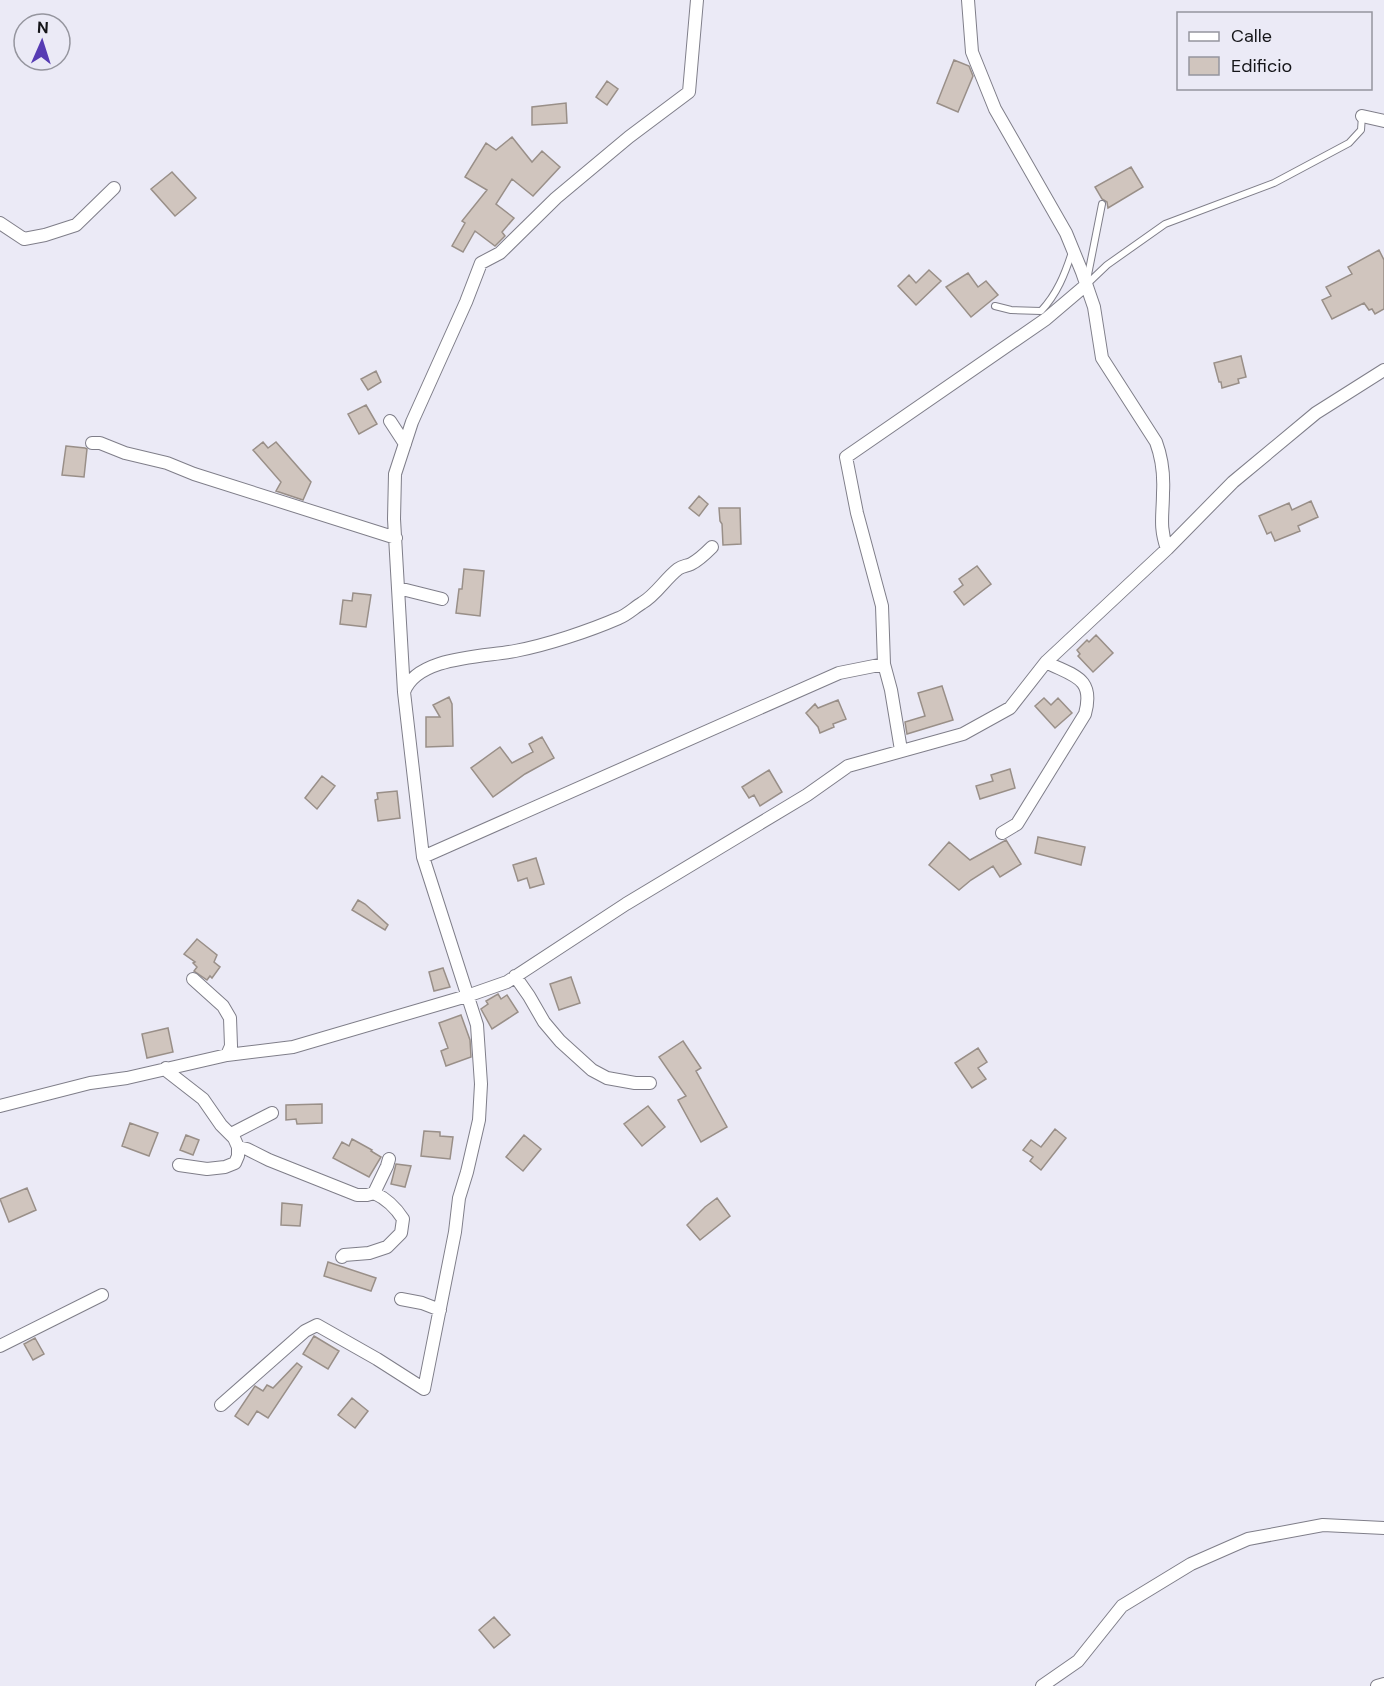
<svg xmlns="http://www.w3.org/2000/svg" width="1384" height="1686" font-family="'DM Sans',sans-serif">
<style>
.building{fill:#d0c5be;stroke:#998f88;stroke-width:1.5}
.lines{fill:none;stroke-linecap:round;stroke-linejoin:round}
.lane-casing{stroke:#7f7e89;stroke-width:8}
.street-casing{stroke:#7f7e89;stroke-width:14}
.lane{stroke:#fff;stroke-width:6}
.street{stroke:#fff;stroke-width:12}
</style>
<rect width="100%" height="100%" fill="#ebeaf6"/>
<!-- building -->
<path class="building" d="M954,60l15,6 4,10 -15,36 -21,-9z
M607,81l11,8 -11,16 -11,-8z
M566,103l1,20 -35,2v-18z
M512,137l20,25 10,-11 18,16 -27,29 -21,-17 -16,25 18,14 -12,14 3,4 -10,10 -20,-15 -12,21 -11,-6 13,-23 -3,-2 25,-31 -22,-13 21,-34 10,7z
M1131,167l12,20 -35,21 -1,-6 -5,-3 -7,-12z
M172,172l24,26 -21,18 -24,-27z
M1379,250l5,10v49l-9,5 -3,-5 -3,1 -5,-7 -32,16 -10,-19 9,-4 -5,-9 26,-13 -4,-7z
M929,270l12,11 -25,24 -18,-19 11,-11 7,8z
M968,273l10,14 8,-6 12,14 -27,22 -25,-30z
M1241,356l5,21 -8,2 1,4 -17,5 -1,-6h-2l-5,-19z
M376,371l5,11 -13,8 -7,-11z
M366,405l11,19 -18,10 -11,-20z
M263,442l5,6 8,-6 35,40 -8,18 -27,-9 5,-9 -28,-32z
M66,446l19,2 2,1 -3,28 -22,-2z
M699,496l9,8 -9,12 -10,-8z
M1311,501l7,16 -20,9 2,5 -25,10 -4,-9 -4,2 -8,-18 30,-13 3,7z
M719,508h21l1,36 -18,1 -1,-21 -2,-3z
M977,566l14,18 -27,21 -10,-13 9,-7 -4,-6z
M464,569l20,2 -4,45 -24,-3 3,-24h3z
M353,593l18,2 -5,32 -26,-3 3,-24 9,1z
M1096,635l17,18 -20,19 -15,-16 2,-2 -3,-4 10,-10 2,2z
M942,686l11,34 -46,14 -2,-12 20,-6 -7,-23z
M449,697l3,7 1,42 -27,1v-30h14l-7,-12z
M1044,698l7,7 7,-7 14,15 -17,15 -20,-22z
M838,700l8,19 -13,5 1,3 -14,6 -2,-6 -12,-14 9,-9 3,4z
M542,737l12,21 -29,16 -32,23 -22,-29 29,-21 12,16 21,-11 -4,-8z
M1010,769l5,19 -35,11 -4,-13 17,-5 -2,-6z
M769,770l13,22 -22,14 -6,-11 -5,3 -7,-11z
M322,776l13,10 -18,23 -12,-11z
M397,791l3,27 -22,3 -3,-21 3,-1 -1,-6z
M1038,837l47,10 -4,18 -46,-12z
M1006,840l15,24 -21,13 -7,-11 -22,14 -12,10 -30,-25 20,-23 21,18z
M536,858l8,26 -14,4 -3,-10 -9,3 -5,-16z
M358,900l7,4 23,21 -3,5 -33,-20z
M197,939l20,16 -3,7 6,5 -8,11 -2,-2 -3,4 -13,-9 3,-4 -4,-4 2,-1 -11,-8z
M443,968l7,19 -16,4 -5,-19z
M571,977l9,26 -21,7 -9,-26z
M498,994l3,5 6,-4 11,17 -26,17 -11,-20 7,-5 -2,-3z
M461,1015l9,25 1,17 -25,9 -5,-15 7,-3 -9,-25z
M168,1028l5,24 -26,6 -5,-24z
M683,1041l18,27 -5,3 31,56 -26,15 -23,-42 8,-4 -27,-39z
M978,1048l9,14 -9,6 8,11 -14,9 -17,-25z
M322,1104v19l-25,1 -1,-5 -10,1v-15z
M648,1106l17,21 -23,19 -18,-22z
M130,1123l28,10 -9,23 -27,-10z
M1055,1129l11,9 -25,32 -11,-9 3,-4 -10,-7 8,-10 10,7z
M424,1131l16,1v4l13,1 -3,22 -29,-3z
M186,1135l13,5 -6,15 -13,-5z
M524,1135l17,14 -18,22 -17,-14z
M352,1139l20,11 -1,1 10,6 -12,20 -36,-19 9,-16 7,4z
M396,1164l15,2 -6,21 -14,-3z
M27,1188l9,22 -27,12 -9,-23z
M717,1198l13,18 -30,24 -13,-15 18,-18z
M282,1203l20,2 -2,21 -19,-1z
M328,1262l48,16 -5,13 -47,-15z
M314,1336l25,15 -11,18 -25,-15z
M35,1338l9,16 -11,6 -9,-16z
M297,1363l5,4 -34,51 -11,-7 -9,14 -13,-9 20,-30 8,5 4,-6 6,3z
M352,1398l16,13 -13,17 -17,-13z
M494,1617l16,18 -16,13 -15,-18z"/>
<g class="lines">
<!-- lane casing -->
<g class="lane-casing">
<path id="lane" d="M1102,204l-16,81 21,-20 58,-41 109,-41 75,-40 12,-13 1,-14
M995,306l16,4 30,1c16,-17 24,-37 31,-59"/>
</g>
<!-- street casing -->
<g class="street-casing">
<path id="street" d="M968,0l4,52 23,57 71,124 16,39 12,35 8,51 54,84c6,16 8,34 7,51 0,22 -4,33 4,56
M1362,116l22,5
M0,223l24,16 21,-4 31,-10 38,-37
M390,421l15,23
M92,443h8l25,10 42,10 27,11 202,64
M398,588l44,11
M404,692c13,-36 80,-35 111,-41 32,-6 74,-20 104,-33 8,-3 15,-10 23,-15 14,-8 23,-24 36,-34 4,-3 8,-3 13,-5 8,-4 15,-11 21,-17
M901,750l-10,-60 -7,-26 -2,-58 -25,-93 -11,-56 200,-138 40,-34
M1002,833l15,-9 68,-110c10,-37 -12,-38 -39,-52
M423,857l416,-184 45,-9
M515,976l14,20 15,26 16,19 32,29 15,8 28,5h15
M193,979l30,27 7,12 1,28 -4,9
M166,1068l1,3 36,28 18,26 13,13 4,9v9l-3,7 -10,4 -18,2 -28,-4
M0,1106l90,-23 37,-5 100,-23 66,-8 174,-51 40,-14 119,-78 181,-109 41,-29 115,-32 47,-26 36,-46 121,-113 66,-67 83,-69 68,-43
M231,1134l41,-21
M238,1147l9,2 22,11 88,35h10l7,-2 13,-27 2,-7
M342,1257l2,-2 25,-2 18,-6 14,-14 2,-14c-7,-11 -18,-21 -29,-26
M401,1299l21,4 18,7
M0,1346l102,-51
M221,1405l84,-74 12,-6 60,34 47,30 31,-157 4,-34 8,-26 12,-52 2,-36 -4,-59 -54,-168 -19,-165 -10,-173 1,-45 17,-52 54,-120 15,-39 19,-10 56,-55 73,-61 60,-45 8,-92
M1042,1686l36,-25 44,-55 69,-42 57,-25 75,-14 61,3
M1377,1686l7,-2"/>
</g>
<!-- lane -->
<use href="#lane" class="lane"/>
<!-- street -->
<use href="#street" class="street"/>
</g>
<!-- legend -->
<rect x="1177" y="12" width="195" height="78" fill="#ebeaf6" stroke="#95959e" stroke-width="1.5"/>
<rect x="1189" y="32" width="30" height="9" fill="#ffffff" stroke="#95959e" stroke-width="1.5"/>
<text x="1231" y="42" font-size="18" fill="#151519">Calle</text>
<rect x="1189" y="57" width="30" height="18" fill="#d0c5be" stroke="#95959e" stroke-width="1.5"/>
<text x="1231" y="72" font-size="18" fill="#151519">Edificio</text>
<!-- north arrow -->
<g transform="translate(42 42) rotate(3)"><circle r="28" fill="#ebeaf6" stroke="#95959e" stroke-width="1.5"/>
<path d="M0-4.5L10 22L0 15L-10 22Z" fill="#563bb3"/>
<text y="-9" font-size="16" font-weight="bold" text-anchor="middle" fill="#151519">N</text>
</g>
</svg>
